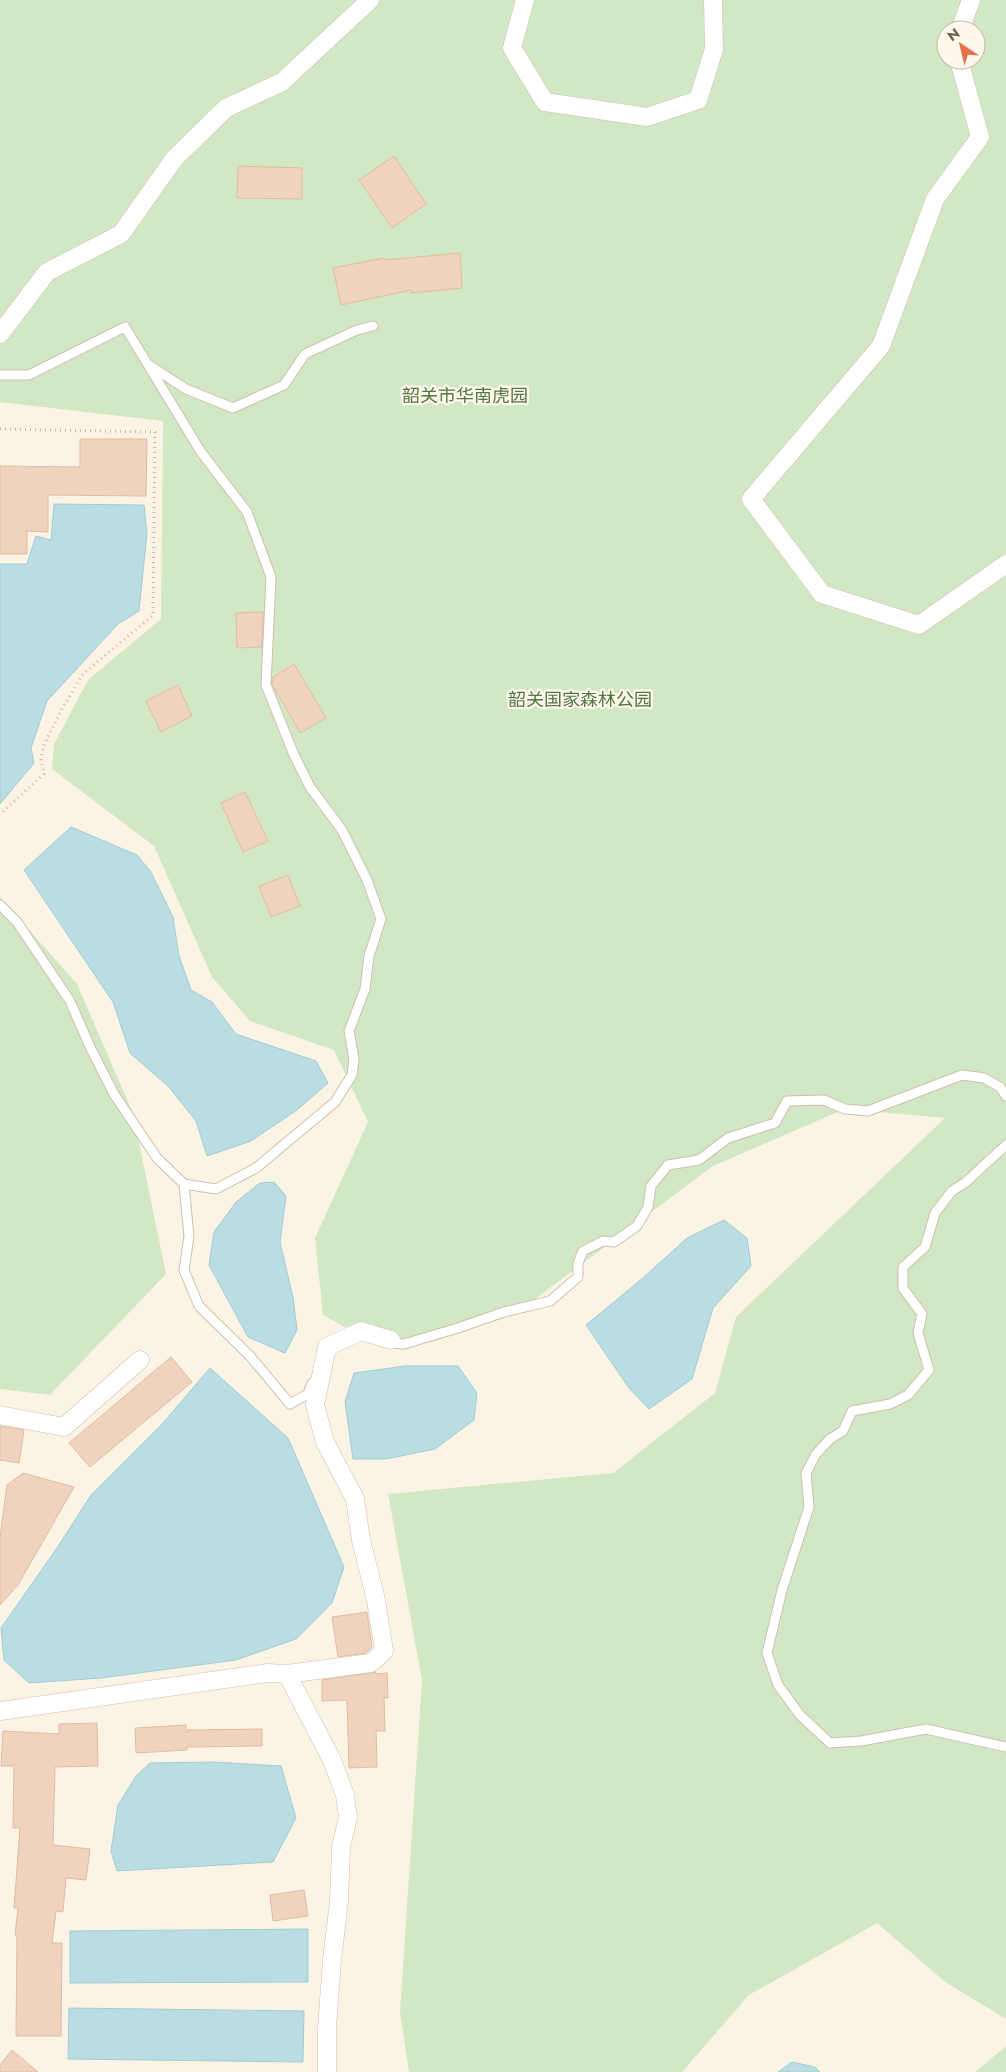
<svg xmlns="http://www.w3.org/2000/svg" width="1006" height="2072" font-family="Jost,'Noto Sans SC',sans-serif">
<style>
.green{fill:#d2e8c4;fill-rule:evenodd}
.water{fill:#badde4;stroke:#a1ccd6}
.building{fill:#f0d3be;stroke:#e2bb9f}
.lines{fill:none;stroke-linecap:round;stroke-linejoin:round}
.service-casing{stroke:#cfbeaf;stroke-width:11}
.minor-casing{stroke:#cfbeaf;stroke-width:19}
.path{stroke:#d5b7a1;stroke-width:3;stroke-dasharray:1 4;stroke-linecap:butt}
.service{stroke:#fff;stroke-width:9}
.minor{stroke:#fff;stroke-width:18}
.labels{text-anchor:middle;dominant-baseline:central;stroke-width:4.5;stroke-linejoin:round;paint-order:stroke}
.park-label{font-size:18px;fill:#527843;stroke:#fef7eb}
</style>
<rect width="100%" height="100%" fill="#fbf4e5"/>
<!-- green -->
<path class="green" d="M0,0h1006v2019l-61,-37 -68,-59 -128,72 -67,77h-273l-9,-60 22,-332 -34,-186 225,-21 102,-80 21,-76 209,-199 -100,-9 -132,57 -178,133 -153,49 -59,-33 -8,-77 53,-116 -34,-72 -84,-29 -38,-44 -58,-131 -102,-77 2,-25 34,-64 73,-61 2,-198 -163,-19zM946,30h30v30h-30z
M0,897l77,87 56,129 33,161 -116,121 -50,-6z
M1006,2046v26h-31z"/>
<!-- water -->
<path class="water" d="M54,504l90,1 3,28 -8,78 -21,13 -71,77 -16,47 3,15 -34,41v-240h27l9,-28 15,4z
M71,827l66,28 14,17 22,45 6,39 12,34 21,12 24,32 80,27 12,22 -31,27 -46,31 -44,15 -11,-35 -27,-34 -39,-34 -17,-51 -89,-132z
M274,1182l12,14 -6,46 13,55 4,33 -12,23 -37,-16 -39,-72 5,-33 22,-30 24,-19z
M724,1220l23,18 4,28 -38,42 -21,71 -43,30 -20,-21 -43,-63 57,-47 44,-40z
M405,1366h53l19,27 -3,27 -39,29 -49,10h-33l-8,-57 9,-29z
M210,1368l78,70 56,129 -12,36 -36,36 -60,21 -135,18 -72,5 -25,-23 -3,-32 56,-80 34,-53 72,-72z
M214,1762l67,4 15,52 -23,44 -156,9 -6,-20 7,-46 18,-29 14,-13z
M308,1929v53l-238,1v-52z
M69,2008l235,3 -1,51 -235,-3z
M792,2062l23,5 5,5h-42z"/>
<!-- building -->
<path class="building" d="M394,156l32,48 -34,24 -33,-48z
M238,166l64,2v31l-65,-1z
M460,253l2,35 -51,5v-3l-70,15 -8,-37 51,-10 1,2z
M80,439h67l-1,57 -98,-1v37l-21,-1v23h-27v-88l80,1z
M263,612l-1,35 -25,1 -1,-35z
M294,664l32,54 -26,15 -28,-49 1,-7z
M178,685l14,31 -31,16 -15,-31z
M245,792l23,49 -25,11 -22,-49z
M288,875l12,31 -29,11 -12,-31z
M171,1357l21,25 -102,85 -21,-24z
M0,1426l24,4 -5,33 -19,-3z
M23,1473l51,14 -56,98 -18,20v-68l7,-52z
M367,1612l5,35 -6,6 -28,4 -6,-40z
M376,1672v2l11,-1 1,25h-4l1,33h-9l1,36 -28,1 -2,-68 -25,1v-21z
M97,1723l1,43 -43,1 -2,78 37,4 -4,31 -20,-2 -3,34 -7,-1 -4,32h10l-1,93h-45l1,-100 -2,-1 3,-27h-4l6,-80h-7l1,-62h-13l2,-35 56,3v-10z
M186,1725v5l76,-1v17l-75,1v3l-51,3 -1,-25z
M304,1890l4,26 -35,5 -3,-26z
M12,2050l26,22h-38v-7z"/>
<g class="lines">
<!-- service casing -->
<g class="service-casing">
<path id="service" d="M149,365l37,24 47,19 51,-23 21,-31 52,-24 16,-4
M0,375h29l96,-48 76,125 46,60 24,65 -5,108 28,70 16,32 32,43 25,50 14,39 -12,37 -4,33 -16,42 5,28 -2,16 -17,27 -79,66 -40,21 -32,-5 -27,-26 -43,-64 -23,-45 -21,-48 -53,-79 -17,-17
M1006,1145l-40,37 -14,9 -17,22 -10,34 -22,20v21l19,26 -4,19 11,37 -21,25 -18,9 -38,7 -9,20 -13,8 -14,15 -10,19 3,34 -27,83 -15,63 11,32 22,30 30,28 31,-2 65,-12 80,18
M184,1184l5,53 -5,33 15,36 51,50 40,48 18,-10 4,-11
M389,1343l15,1 54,-16 46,-16 46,-11 28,-24v-14l5,-12 20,-10 11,1 23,-16 11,-19 3,-21 17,-21 31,-5 29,-22 47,-15 12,-22 37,-1 21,9 23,2 94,-36 22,3 16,9 6,9"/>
</g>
<!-- minor casing -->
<g class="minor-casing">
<path id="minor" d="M525,0l-13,48 33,54 102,15 51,-17 16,-51 -1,-49
M960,30l11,-30
M959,60l21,77 -45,62 -54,147 -130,153 71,95 97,31 87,-61
M0,334l47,-62 74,-38 53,-75 52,-51 56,-26 88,-82
M0,1415l64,12 76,-67
M287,1674l84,-11 13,-12 -8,-51 -15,-60 -6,-41 -30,-57 -10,-37 12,-58 34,-16 30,9
M0,1711l268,-38 19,1 45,86 13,35 3,22 -7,30 -2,55 -7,58 -5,68v44"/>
</g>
<!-- path -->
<path class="path" d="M0,429l155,3 -2,183 -70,59 -21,35 -18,36 -3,14 3,15 -44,40"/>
<!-- service -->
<use href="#service" class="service"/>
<!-- minor -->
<use href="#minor" class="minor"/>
</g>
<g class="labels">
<!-- park labels -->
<g class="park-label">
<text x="465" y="396">韶关市华南虎园</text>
<text x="580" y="700">韶关国家森林公园</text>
</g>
</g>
<!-- north arrow -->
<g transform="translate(961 45) rotate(325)"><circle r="24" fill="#fef7eb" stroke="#c6b9ab"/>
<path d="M0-4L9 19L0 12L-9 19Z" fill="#e1744f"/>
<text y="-8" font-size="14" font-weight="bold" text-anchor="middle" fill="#735b4b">N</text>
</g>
</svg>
